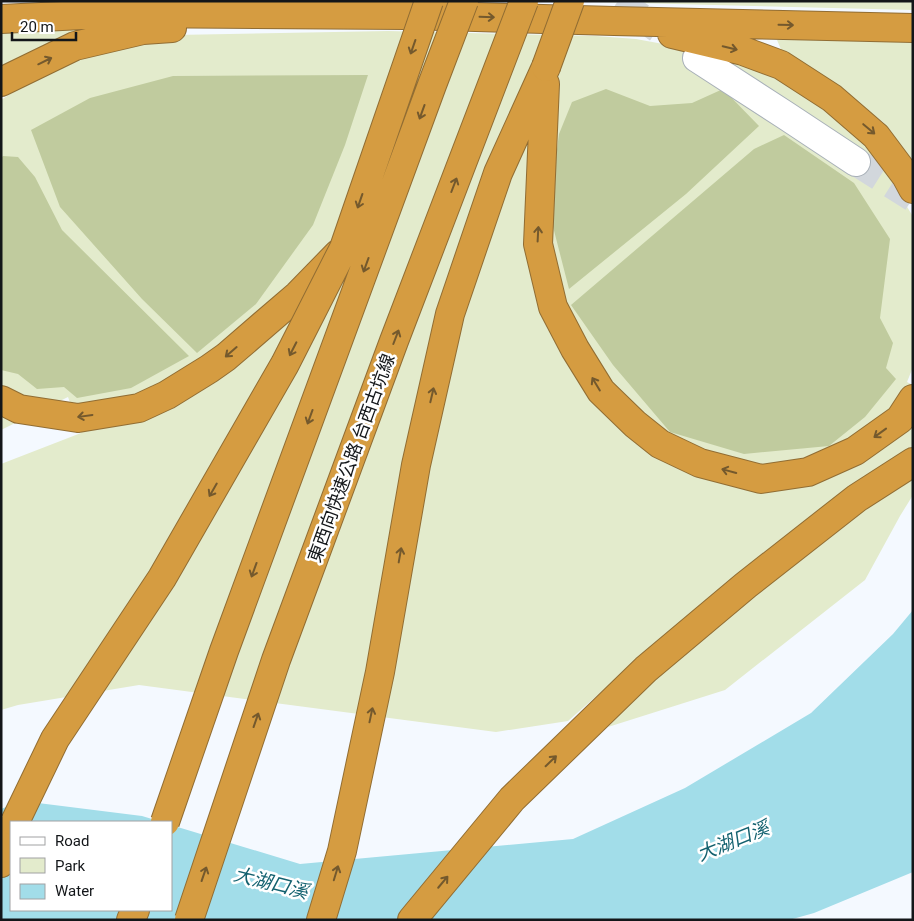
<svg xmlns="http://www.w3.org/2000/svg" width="914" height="921" font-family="Roboto,'Noto Sans TC',sans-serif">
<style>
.green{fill:#e3ebcc}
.forest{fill:#c0cb9e}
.water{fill:#a2dde9}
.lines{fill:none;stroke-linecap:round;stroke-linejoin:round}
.minor-tunnel{stroke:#d2d7dc;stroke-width:28;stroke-dasharray:28 14;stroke-linecap:butt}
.minor-casing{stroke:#a8b0b8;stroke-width:30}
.highway-casing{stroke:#916d33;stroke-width:30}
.minor{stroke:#fff;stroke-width:28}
.highway{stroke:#d59c41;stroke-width:28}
.highway-bridge-casing{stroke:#916d33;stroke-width:30;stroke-linecap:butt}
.highway-bridge{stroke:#d59c41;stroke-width:28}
.oneway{stroke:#74592d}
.labels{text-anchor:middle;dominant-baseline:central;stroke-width:5;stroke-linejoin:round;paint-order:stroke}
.street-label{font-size:18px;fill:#131619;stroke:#fff}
.water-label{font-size:19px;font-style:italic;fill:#13616f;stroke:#fff}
</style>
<rect width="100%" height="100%" fill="#f4f9ff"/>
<!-- green -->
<path class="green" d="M555,1h358v9z
M97,22l-91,46 -5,4v-44z
M790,30l123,4v127l-30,-39 -65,-50 -35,-18 -6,-14z
M388,31l208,5 40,3 103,19 70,37 60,49 43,71 1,152 -6,15 6,3v110l-13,21 -35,64 -140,110 -117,37 47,-51 -21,-13 -66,58 -72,11 -357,-47 -121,20 -17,5v-246l80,-31 -13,-36 -67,33v-330l46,-30 55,-21 73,-14z"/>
<!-- forest -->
<path class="forest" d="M368,75l-23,70 -32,80 -57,79 -59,49 -55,-54 -82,-92 -29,-77 59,-32 83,-22z
M606,89l44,17 42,-3 31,-14 36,37 -73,68 -117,95 -20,-78 10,-77 13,-32z
M784,135l70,48 36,56 -10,79 13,25 -7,25 10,11 -31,38 -36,29 -85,8 -74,-22 -57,-67 -42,-60 183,-156z
M3,156l15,1 17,20 27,53 127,126 -58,32 -54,10 -13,-11 -27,2 -19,-15 -17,-4v-212z"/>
<!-- water -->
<path class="water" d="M913,610v262l-99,41 -25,7h-788v-111l21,-8 120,15 20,6h-151v88h160v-85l129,39 273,-25 112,-51 126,-75 82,-79z"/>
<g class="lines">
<!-- minor-tunnel -->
<path class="minor-tunnel" d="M618,1l40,28
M856,162l57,36"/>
<!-- minor casing -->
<g class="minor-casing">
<path id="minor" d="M697,58l88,57 71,47"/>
</g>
<!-- highway casing -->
<g class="highway-casing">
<path id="highway" d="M1,19l122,-6 283,2 208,6 299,7
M672,34l71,17 38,14 51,33 44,38 30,40 7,13
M1,82l74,-36 68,-16 29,-2
M545,84l-7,160 15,63 22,42 26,42 34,33 25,20 40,19 61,16 47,-7 47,-21 45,-32 13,-20
M1,400l18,9 59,9 61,-10 28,-13 42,-26 17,-12 72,-62 40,-41
M1,863l10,-30
M131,920l4,-10
M321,920l21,-69 38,-179 36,-207 34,-151 48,-141 48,-106
M412,920l100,-121 134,-130 100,-84 111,-87 56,-36"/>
</g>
<!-- minor -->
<use href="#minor" class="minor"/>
<!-- highway -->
<use href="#highway" class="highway"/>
<!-- highway-bridge casing -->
<g class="highway-bridge-casing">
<path id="highway-bridge" d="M546,67l24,-66
M15,822l40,-83 107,-161 123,-214 59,-116 85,-247
M165,822l59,-171 208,-566 32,-84
M189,920l87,-260 118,-319 130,-340"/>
</g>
<!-- highway-bridge -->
<use href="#highway-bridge" class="highway-bridge"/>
</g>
<!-- one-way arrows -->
<defs><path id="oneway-shaft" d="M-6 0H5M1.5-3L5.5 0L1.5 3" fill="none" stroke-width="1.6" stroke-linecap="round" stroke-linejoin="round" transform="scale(1.25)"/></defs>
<g class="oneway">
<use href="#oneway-shaft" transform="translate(487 17) rotate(2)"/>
<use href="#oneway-shaft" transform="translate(786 25) rotate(1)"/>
<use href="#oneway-shaft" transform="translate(413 47) rotate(109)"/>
<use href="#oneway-shaft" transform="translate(730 48) rotate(13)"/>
<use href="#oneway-shaft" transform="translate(45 61) rotate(-26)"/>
<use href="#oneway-shaft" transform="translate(422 112) rotate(110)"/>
<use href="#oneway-shaft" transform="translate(869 129) rotate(40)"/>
<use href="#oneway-shaft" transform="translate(454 185) rotate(-69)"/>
<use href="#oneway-shaft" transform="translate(360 201) rotate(109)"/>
<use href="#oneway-shaft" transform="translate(538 234) rotate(-87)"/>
<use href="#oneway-shaft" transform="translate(366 265) rotate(110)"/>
<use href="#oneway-shaft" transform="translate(396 337) rotate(-69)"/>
<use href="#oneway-shaft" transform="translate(293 349) rotate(117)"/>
<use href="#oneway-shaft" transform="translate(231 352) rotate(139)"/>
<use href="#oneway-shaft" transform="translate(596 384) rotate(-121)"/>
<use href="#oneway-shaft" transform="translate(432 395) rotate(-77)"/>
<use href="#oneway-shaft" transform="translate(85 416) rotate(172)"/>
<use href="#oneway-shaft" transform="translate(310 417) rotate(110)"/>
<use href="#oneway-shaft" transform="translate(880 433) rotate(144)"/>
<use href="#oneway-shaft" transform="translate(729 471) rotate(-165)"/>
<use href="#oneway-shaft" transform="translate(213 490) rotate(120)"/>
<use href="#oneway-shaft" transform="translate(400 555) rotate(-80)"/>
<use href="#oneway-shaft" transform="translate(254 570) rotate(110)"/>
<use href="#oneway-shaft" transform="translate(371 715) rotate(-78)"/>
<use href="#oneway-shaft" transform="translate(256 720) rotate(-71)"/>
<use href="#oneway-shaft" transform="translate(551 761) rotate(-44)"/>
<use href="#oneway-shaft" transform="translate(336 873) rotate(-73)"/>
<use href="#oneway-shaft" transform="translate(204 874) rotate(-71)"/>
<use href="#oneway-shaft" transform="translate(443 882) rotate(-50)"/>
</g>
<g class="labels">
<!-- street labels -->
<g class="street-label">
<text transform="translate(351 458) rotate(-70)">東西向快速公路 台西古坑線</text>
</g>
<!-- water labels -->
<g class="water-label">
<text transform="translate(733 841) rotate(-22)">大湖口溪</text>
<text transform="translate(271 883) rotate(14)">大湖口溪</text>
</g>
</g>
<!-- border -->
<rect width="914" height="921" fill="none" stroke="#131619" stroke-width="5"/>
<!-- legend -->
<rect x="10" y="821" width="162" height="90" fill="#ffffff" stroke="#a1a2a3"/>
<rect x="20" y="837" width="25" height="8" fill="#ffffff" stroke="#a1a2a3"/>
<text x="55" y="846" font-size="15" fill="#131619">Road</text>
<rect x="20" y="858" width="25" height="15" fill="#e3ebcc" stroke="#a1a2a3"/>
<text x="55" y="871" font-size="15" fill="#131619">Park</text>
<rect x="20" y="884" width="25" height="15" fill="#a2dde9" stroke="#a1a2a3"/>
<text x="55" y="896" font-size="15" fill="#131619">Water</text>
<!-- scale -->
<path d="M12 32v8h64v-8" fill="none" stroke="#131619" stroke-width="2.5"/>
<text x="20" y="32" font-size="15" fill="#131619" stroke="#ffffff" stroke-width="4" paint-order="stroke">20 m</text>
</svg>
